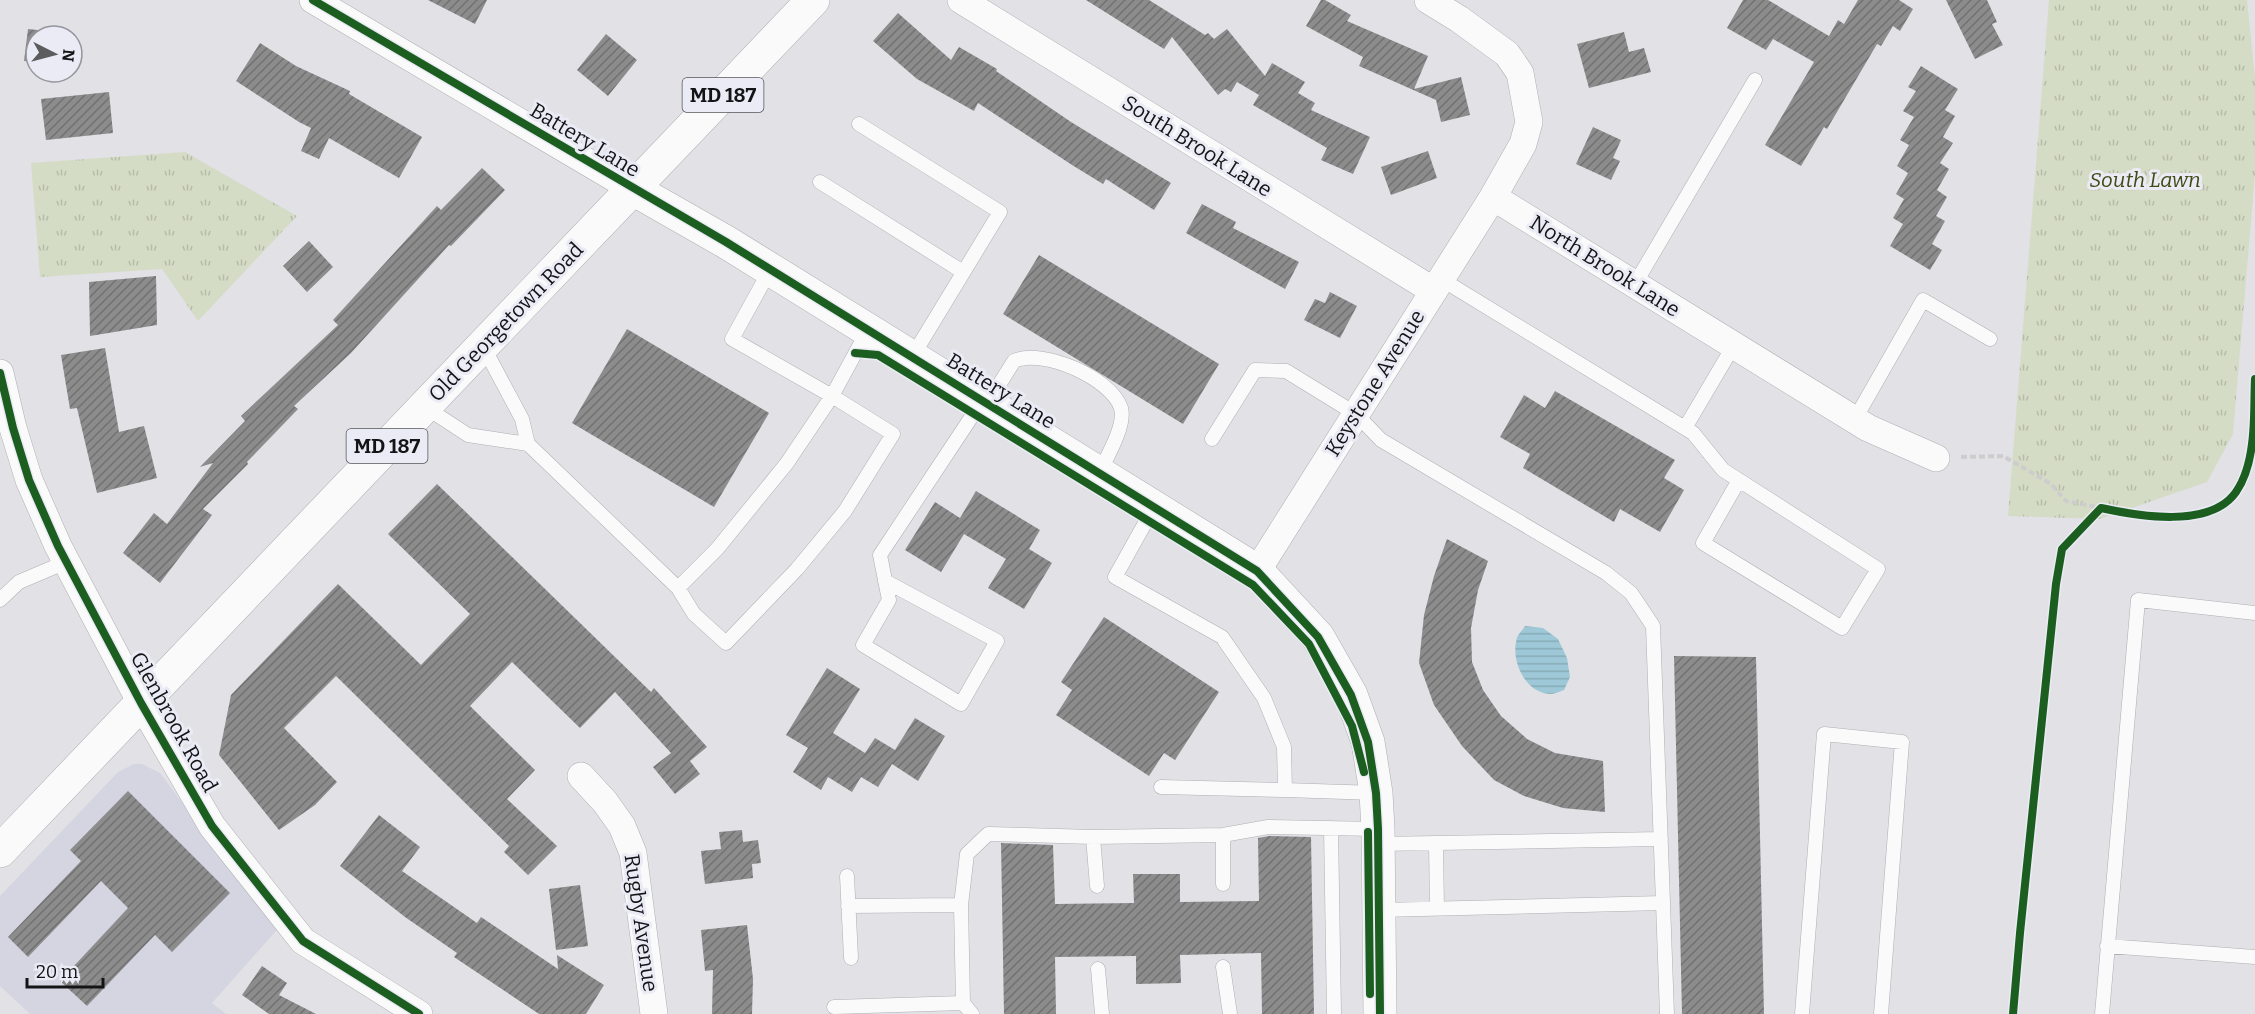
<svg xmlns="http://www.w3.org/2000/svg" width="2255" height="1014" font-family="Bitter,serif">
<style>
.built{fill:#d5d5e1}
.park{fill:url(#park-tufts)}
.water{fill:url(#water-rules)}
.building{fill:url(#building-hatch)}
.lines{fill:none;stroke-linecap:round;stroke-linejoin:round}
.lane-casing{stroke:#afafb3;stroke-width:15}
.street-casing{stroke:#afafb3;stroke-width:28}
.secondary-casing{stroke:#afafb3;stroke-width:34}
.primary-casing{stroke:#afafb3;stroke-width:34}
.path{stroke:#cdcdce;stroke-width:4;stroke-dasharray:6 3;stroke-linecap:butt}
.lane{stroke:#fafafb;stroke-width:14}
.street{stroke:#fafafb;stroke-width:27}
.secondary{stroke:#fafafb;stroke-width:33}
.primary{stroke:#fafafb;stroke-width:33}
.cycleway-casing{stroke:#ebebf6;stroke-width:11}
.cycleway{stroke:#1b5e20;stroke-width:8}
.labels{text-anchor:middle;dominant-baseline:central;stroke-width:6;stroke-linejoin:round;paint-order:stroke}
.shield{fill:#ebebf6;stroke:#54545a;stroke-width:1.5}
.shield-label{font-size:20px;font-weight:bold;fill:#141417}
.street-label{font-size:21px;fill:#141417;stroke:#ebebf6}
.park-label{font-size:21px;font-style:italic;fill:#414b15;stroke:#ebebf6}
</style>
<defs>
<pattern id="park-tufts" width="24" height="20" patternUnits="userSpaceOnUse" patternTransform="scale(1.5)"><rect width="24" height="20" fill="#d5dcc6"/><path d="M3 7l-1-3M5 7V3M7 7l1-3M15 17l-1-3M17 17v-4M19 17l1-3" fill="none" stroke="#b6bca9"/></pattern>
<pattern id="water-rules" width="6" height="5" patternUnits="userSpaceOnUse" patternTransform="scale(1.5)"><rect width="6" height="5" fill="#9ec8d7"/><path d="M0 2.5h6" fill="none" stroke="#87abb8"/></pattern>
<pattern id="building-hatch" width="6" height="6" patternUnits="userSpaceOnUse" patternTransform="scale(1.5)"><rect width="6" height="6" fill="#8d8c8d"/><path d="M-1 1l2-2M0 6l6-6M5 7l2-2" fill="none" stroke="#727172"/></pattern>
</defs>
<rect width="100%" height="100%" fill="#e1e1e6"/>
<!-- built -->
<path class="built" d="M134,764h8l18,9 66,88 57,62 -71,80 14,11h-196l-30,-28v-90l118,-124z"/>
<!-- park -->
<path class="park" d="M2049,0h198l8,77v97l-22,260 -26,48 -107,37 -92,-3z
M185,152l112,64 -99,105 -36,-52 -122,8 -9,-114z"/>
<!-- water -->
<path class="water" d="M1525,626l18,2 15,11 9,19 3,19 -6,13c-5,2 -10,4 -14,4 -25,-1 -40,-34 -33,-56 1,-4 6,-8 8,-12z"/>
<!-- building -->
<path class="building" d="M428,0h59l-12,24z
M1086,0h63l56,35 3,-2 6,6 13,-10 38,47 7,-13 33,19 -7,11 17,10 -4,7 59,27 -17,37 -32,-14 6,-12 -74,-43 6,-10 -22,-13 -6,10 -6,-3 -7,6 -46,-58 -8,12z
M1321,0h4l26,15 -4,6 81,35 -14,33 47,-12 9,38 -29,7 -5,-22 -77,-34 4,-9 -57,-31z
M1743,0h25l61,36 9,-16 6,4 14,-24h41l14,9 -13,22 -7,-5 -12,20 -4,-2 -50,85 -3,-2 -23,39 -36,-21 49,-83 -41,-23 -7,11 -39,-22z
M1946,0h41l10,22 -5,2 11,21 -28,14z
M898,13l53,47 8,-13 38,22 -1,2 75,51 100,61 -17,27 -48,-31 -3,5 -31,-19 -94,-62 -4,8 -57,-32 -44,-38z
M28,29l47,5 -3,24v-22h-36v26l-12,-1z
M1624,32l5,20 15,-4 7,24 -62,16 -12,-44z
M606,34l31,26 -29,36 -31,-26z
M260,43l36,23 54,25 -1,3 73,43 -23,41 -70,-40 -10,21 -18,-8 10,-23 -12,-6 -63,-41z
M1921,66l37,23 -13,21 10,6 -12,21 10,6 -13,20 9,6 -12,21 10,7 -11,19 9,5 -13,23 10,6 -12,20 -40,-24 13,-22 -10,-6 11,-19 -8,-5 12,-21 -11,-7 12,-21 -9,-5 14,-23 -11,-6 13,-20 -8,-4z
M109,92l4,41 -67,7 -5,-41z
M1593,127l28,13 -8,18 7,3 -9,19 -35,-16z
M1428,151l9,27 -46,17 -10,-28z
M482,168l23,22 -54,56 -2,-1 -98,108 -57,53 4,3 -51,53 1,2 -45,45 9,6 -52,68 -37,-30 31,-40 13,11 46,-61 -13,4 45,-46 -4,-5 97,-91 -5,-5 104,-114 4,4z
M1202,204l34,18 -3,6 66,34 -14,27 -99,-56z
M309,241l24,26 -26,25 -24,-26z
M1039,255l180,109 -36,60 -180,-110z
M156,276l1,49 -67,11 -1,-54z
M1330,292l27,14 -17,32 -36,-18 11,-21 10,4z
M627,329l142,84 -55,94 -142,-84z
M105,348l14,84 25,-6 13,52 -60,15 -20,-85 -7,1 -9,-54z
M1555,391l120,69 -11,18 20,12 -24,42 -40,-23 -6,13 -91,-54 7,-14 -30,-17 24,-42 21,13z
M437,484l214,208 3,-4 53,59 -17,14 10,13 -25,20 -22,-27 18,-14 -56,-61 -35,36 -68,-66 -42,44 65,64 -28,29 50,47 -29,29 -24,-23 5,-6 -173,-170 -52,52 53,54 -22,23 -36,25 -60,-75 12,-60 107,-111 83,81 49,-51 -82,-80z
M976,491l64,39 -11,19 23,14 -28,46 -36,-21 18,-29 -42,-25 -23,38 -36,-22 30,-48 25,16z
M1447,539l41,22 -10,29 -7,38 1,34 11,28 18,26 26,23 28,14 48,8 2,51 -42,-4 -39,-12 -30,-16 -32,-34 -28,-41 -15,-42 5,-48 10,-39z
M1104,617l115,75 -44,68 -11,-7 -15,23 -93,-61 16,-25 -11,-8z
M1674,656l82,1 8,357h-82z
M827,668l33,21 -27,44 32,20 10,-15 20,12 20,-32 30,18 -27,45 -26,-17 -14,23 -17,-10 -9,15 -24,-15 -7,13 -28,-18 15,-24 -22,-13z
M128,791l102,102 -58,59 -17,-17 -68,71 -27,-25 68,-73 -27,-27 -73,76 -20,-20 73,-76 -11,-11z
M379,815l41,32 -18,24 75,52 4,-6 77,52 -1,-14 47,30 -18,29h-47l-85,-57 3,-4 -52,-36 -65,-51z
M742,830l1,12 15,-2 3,23 -9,1 1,14 -48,6 -4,-33 20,-2 -2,-17z
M1269,836l42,1 3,177h-52l-1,-61 -81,2 1,28 -45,1v-28l-81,1 1,57h-52l-3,-171 52,2 2,59 79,-1 -1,-29h47v28l79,-1 -1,-63z
M580,885l8,61 -32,4 -7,-61z
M747,925l6,54 -1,35h-40l1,-44 -8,1 -4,-41z
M262,966l25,17 -8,12 37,19h-47l-27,-19z"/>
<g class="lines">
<!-- lane casing -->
<g class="lane-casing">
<path id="lane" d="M859,124l141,88 -88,145
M820,182l143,90
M1441,279l252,154 30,37 155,99 -36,59 -139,-85 36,-63
M1635,284l120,-204
M483,346l39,73 6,25 150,144 16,26 32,29 71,-74 48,-58 48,-77 -61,-38 36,-66
M987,404l27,-43c29,-13 97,17 107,47 5,17 -14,49 -22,65
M425,407l43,28 60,9
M1855,419l68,-119 67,39
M1685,428l49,-83
M1212,439l43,-69 31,1 70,43 25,26 225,133 25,20 22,33 14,388
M1154,507l-39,70 107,60 42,61 20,49 1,43 91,3
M885,581l112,60 -36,63 -98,-59 26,-45 -9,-45 102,-154
M678,588l39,-39 70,-86 45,-67 -100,-57 38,-69
M0,600l19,-18 47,-20
M1161,787l124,3
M1331,828l3,186
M1378,844l283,-5
M1436,844l1,65
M847,876l4,82
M1223,884v-49
M1097,886l-4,-49 130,-2 45,-8 110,2
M848,906l113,-1
M1380,910l283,-7
M2107,946l148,11
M1223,967l7,47
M1098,969l4,45
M834,1007l129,-4
M972,1014l-9,-11 -2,-98 6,-51 21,-20 105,3
M1802,1014l22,-280 78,8 -21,272
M2102,1014l36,-414 117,13"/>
</g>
<!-- street casing -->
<g class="street-casing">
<path id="street" d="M313,0l320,189
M961,0l473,291
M1493,197l375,231 68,30
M0,373l13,55 16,52 29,66 83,157 71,123 91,115 116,73
M1257,571l236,-374 30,-53 6,-22 -9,-49 -13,-19 -48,-35 -31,-19
M581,776l24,26 17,24 11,27 21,161"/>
</g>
<!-- secondary casing -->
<g class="secondary-casing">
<path id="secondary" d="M633,189l93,53 531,329 61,66 33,58 17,47 8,51 2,36 2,185"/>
</g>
<!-- primary casing -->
<g class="primary-casing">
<path id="primary" d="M0,851l813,-851"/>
</g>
<!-- path -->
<path class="path" d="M1961,457l42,-1 48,28 15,17 35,7"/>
<!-- lane -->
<use href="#lane" class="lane"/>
<!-- street -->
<use href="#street" class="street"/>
<!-- secondary -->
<use href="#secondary" class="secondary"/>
<!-- primary -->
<use href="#primary" class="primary"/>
<!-- cycleway casing -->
<g class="cycleway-casing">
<path id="cycleway" d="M313,0l413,242 531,329 61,66 33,58 17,47 8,51 2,36 2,185
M855,353l23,2 375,230 56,59 43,82 12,46
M0,373l13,55 16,52 29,66 83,157 71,123 91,115 116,73
M1368,832l2,162
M2013,1014l7,-81 36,-349 6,-35 39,-41c37,8 109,21 135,-16 9,-13 14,-32 16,-48 3,-21 2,-44 3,-65"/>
</g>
<!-- cycleway -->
<use href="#cycleway" class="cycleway"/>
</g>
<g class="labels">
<!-- shield labels -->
<g class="shield">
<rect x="682.5" y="78" width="81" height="34" rx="4.5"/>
<rect x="346.5" y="429" width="81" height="34" rx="4.5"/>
</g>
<g class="shield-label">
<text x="723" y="95">MD 187</text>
<text x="387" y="446">MD 187</text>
</g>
<!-- street labels -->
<g class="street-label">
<text transform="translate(585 140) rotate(31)">Battery Lane</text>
<text transform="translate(1197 146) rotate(32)">South Brook Lane</text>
<text transform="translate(1605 266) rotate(32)">North Brook Lane</text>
<text transform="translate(506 322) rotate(-46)">Old Georgetown Road</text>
<text transform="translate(1375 383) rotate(-58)">Keystone Avenue</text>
<text transform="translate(1001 391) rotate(32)">Battery Lane</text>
<text transform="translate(174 722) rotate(61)">Glenbrook Road</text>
<text transform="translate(641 923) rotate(82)">Rugby Avenue</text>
</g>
<!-- park labels -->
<g class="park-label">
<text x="2145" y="180">South Lawn</text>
</g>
</g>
<!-- north arrow -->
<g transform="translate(54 54) rotate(96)"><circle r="28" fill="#ebebf6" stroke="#95959d" stroke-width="1.5"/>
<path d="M0-4.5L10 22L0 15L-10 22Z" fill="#5c5c5f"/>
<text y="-9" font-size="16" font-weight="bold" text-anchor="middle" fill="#141417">N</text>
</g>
<!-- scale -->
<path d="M27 978v9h76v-9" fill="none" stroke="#141417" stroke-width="3"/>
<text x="36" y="978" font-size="18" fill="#141417" stroke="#ebebf6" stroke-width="4.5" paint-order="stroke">20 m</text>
</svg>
